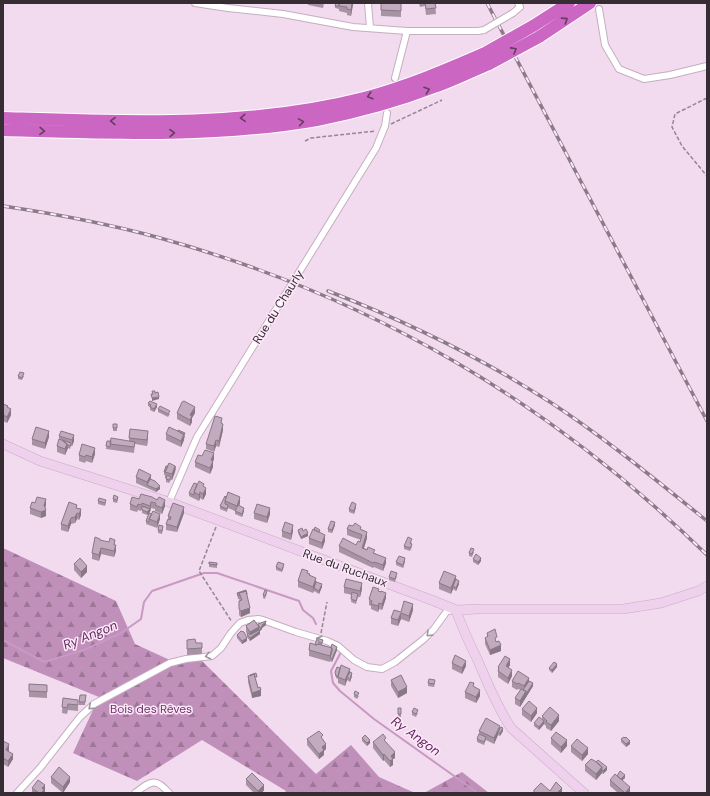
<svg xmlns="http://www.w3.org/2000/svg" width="710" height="796" font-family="'DM Sans',sans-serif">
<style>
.forest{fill:url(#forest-firs)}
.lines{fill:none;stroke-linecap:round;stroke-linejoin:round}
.stream{stroke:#c998c3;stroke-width:2}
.street-casing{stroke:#c5aec1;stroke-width:8}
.secondary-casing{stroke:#c5aec1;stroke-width:10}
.highway-casing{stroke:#fff;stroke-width:14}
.path{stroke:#968593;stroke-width:1.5;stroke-dasharray:4 2;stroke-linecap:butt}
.street{stroke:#fff;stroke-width:6}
.secondary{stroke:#efd1ed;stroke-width:9}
.highway{stroke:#cb67c3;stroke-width:12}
.rail-casing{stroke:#8b7b89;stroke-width:3.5}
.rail{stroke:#fde9fa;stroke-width:2;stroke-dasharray:6;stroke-linecap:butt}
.street-bridge-casing{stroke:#c5aec1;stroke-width:8;stroke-linecap:butt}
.highway-bridge-casing{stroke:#fff;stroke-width:14;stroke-linecap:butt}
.street-bridge{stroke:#fff;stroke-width:6}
.highway-bridge{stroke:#cb67c3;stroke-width:12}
.wall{fill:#a793a4}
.shaded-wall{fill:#887886}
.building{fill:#c2abbf;stroke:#887886}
.oneway{stroke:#633e5f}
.oneway2{stroke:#9a969a}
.labels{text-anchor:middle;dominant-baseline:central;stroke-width:3;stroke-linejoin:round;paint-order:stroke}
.street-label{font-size:12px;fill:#362c34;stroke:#fde9fa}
.park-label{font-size:12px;fill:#6f346a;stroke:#fde9fa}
.water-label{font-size:13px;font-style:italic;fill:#62285e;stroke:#fde9fa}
</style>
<defs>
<pattern id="forest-firs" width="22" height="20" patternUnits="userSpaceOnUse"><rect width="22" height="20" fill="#c090ba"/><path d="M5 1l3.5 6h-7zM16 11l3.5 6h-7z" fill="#9d7698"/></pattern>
</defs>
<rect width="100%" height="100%" fill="#f2daef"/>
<!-- forest -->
<path class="forest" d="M3,548l113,53 19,43 37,17h30l114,113 35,-29 28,32 36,16h-131l2,-2 -84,-51 -65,41 -64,-28 26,-56 -96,-39z
M462,772l27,21h-65z"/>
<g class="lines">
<!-- stream -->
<path class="stream" d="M3,640l41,22 40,-12 37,-17 20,-14 3,-17 8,-11 52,-18h13l82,28 4,9 10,8 3,6
M341,652l-10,19 2,12 7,8 34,28 104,74"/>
<!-- street casing -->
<g class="street-casing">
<path id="street" d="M195,3l33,5 55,6 70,13 54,4h71l6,-1
M368,3l2,25
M599,9l6,36 14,24 25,10 26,-4 37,-9
M513,13l7,-6 -2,-4
M395,78l12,-47
M169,502l28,-65 179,-289 9,-22 2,-13
M17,793l23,-25 40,-51 14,-13 76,-41 16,-4 26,-3 9,-8 10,-15 9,-10 8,-3 10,-1 5,1 33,12 31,9 11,5 16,14 13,7 15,2 13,-7 29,-23 10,-10 13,-18 8,-1
M135,793c15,-11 20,-17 34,0"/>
</g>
<!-- secondary casing -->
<g class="secondary-casing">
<path id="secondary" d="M3,444l37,17 129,41 265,99 22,9 23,-1h144l38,-6 37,-12 9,-5
M456,610c6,18 14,34 22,51 10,23 19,46 33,67l73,65"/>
</g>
<!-- highway casing -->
<g class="highway-casing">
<path id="highway" d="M533,26l36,-23
M539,37l51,-34
M3,118c120,4 243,10 361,-20 42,-11 82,-28 121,-45
M3,130c105,3 210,8 314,-10 41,-8 81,-19 120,-34 17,-6 35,-15 52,-22"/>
</g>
<!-- path -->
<path class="path" d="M707,98l-32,16 -3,13 10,19 25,30
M391,124l51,-24
M305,141l6,-3 65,-7
M216,527l-17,44 33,51
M321,633l6,-31"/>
<!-- street -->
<use href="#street" class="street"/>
<!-- secondary -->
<use href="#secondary" class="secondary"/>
<!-- highway -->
<use href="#highway" class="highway"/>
<!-- rail casing -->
<g class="rail-casing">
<path id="rail" d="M487,3l220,418
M3,206c53,8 106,18 157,32 212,59 390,164 547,317
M328,291c77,30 152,66 222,111 55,36 106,78 157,119"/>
</g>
<!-- rail -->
<use href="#rail" class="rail"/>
<!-- street-bridge casing -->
<g class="street-bridge-casing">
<path id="street-bridge" d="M484,30l29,-17"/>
</g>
<!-- highway-bridge casing -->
<g class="highway-bridge-casing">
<path id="highway-bridge" d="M485,53l48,-27
M489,64l50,-27"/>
</g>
<!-- street-bridge -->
<use href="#street-bridge" class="street-bridge"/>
<!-- highway-bridge -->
<use href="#highway-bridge" class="highway-bridge"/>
</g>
<!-- wall -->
<path class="wall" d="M308,3h16l-1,5 -15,-3z
M353,3l-2,13 -4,-1v-2l-8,-2v-2l-4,-1v-2z
M381,3h20v14l-20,-1z
M419,3h16l1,11 -10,1 -1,-9 -5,1z
M18,376h6l-2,4 -4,-1z
M148,403l9,4 -3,5 -4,-2v-3l-2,-1z
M3,404l5,3 3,8 -4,8 -4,-2z
M158,409l12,5 -2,3 -10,-5z
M177,413h18l-3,5v4l-2,4 -13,-7z
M113,424h4v7h-4z
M222,424l1,6 -4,17 -3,-1 -2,6 -8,-3v-5z
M166,434l19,2 -1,2v2l-3,7 -15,-7z
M59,436l15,5 -2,5h-1l-1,3 -2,-1 -3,7 -8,-3v-6l2,-7z
M49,437l-4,12 -13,-4v-6z
M148,437l-1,9 -12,-2 -1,9 -28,-4 1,-8h22v-3z
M95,454l-3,9 -6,-2 -1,2 -6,-2v-6z
M202,456l12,3 -1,2v6l-3,7 -15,-7v-5z
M176,468l-1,4 -3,8h-1l-2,3 -3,-1v-4h-1v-3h-1v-3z
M136,477l15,2 9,10 -4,3 -20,-9z
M204,487l2,7 -3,6 -3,-2 -1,3 -10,-5v-3z
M225,496l15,7 -1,3 5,5 -2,6 -7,-3v-3l-7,-3 -1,4 -7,-3v-3z
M113,499l5,1 -1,3 -4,-1z
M139,499l26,7 -3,8 -7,-3v-2l-4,-1 -1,4 -3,3 -5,-2v-4l-1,2 -3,-1 -1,2 -7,-2v-6z
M98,501l8,2 -1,3 -7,-2z
M35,503l11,2 -1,3 1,8 -5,2 -11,-4v-6z
M356,507l-2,7 -5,-2v-3z
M77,508l4,7 -2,5 -2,-1 -2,4 -4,1 -3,8 -7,-2v-6z
M149,513l11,6 -3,9 -11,-4v-3z
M184,513l-7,19 -11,-2v-6l2,-5v-3z
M254,513l16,1 -3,9 -13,-4z
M335,525l-3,8 -4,-1v-3z
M163,529l-1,5 -4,-1v-3z
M347,529h14l6,9 -3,10 11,5 11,10 -3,8 -9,-4 -1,1 -34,-16v-6l17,-1 4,-3 1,-2 -14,-5z
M298,530l5,1 5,5 -7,3 -3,-6z
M282,531h11l-2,9 -9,-3z
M320,533l5,8 -3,8 -13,-5v-6z
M100,540l15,5 1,6 -2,6 -13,-3 -2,7 -7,-2v-6z
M412,542l-1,2 1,3 -2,4 -6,-2v-3z
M474,552l-2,5 -3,-1v-3z
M473,559l8,2 -3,4 -5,-3z
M405,561l-2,7 -7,-3v-3z
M217,563v5l-8,-1v-3z
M74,564l13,8 -6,6 -7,-8z
M276,567h8l-2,5 -6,-2z
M308,573l14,14 -3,7 -5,-3 -1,2 -15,-6v-6z
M397,576l-2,6 -6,-2v-3z
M456,576v3l3,5 -3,7 -3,-2 -2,5 -12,-5v-6z
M344,587l18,2 -2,8h-2l-2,7 -5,-2 1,-7 -8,-2z
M379,592l7,6 -4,12 -3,-1 -1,3 -7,-3v-3l-2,-1v-6z
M237,593l10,3 3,17 -9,4 -2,-2v-14h1l-1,-2h-1z
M267,593l-2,6 -2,-1v-3z
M413,610l-4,12 -8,-3 -3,7 -7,-2v-6l10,-6z
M258,625h8l-4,3v1l-2,2v3l-10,7 -3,-4v-3l-1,-2v-6z
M487,633l14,18 -11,4 -5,-11v-6l2,-1z
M237,635l10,6 -5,3 -5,-6z
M187,640l10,3h5v11l-15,1z
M323,640l-1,5 15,5 -5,12 -2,-1v1l-21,-6v-6l6,-5z
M452,663l14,3 -4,8 -10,-5z
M510,665l-2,3 4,8 -4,8 -10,-7v-10z
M557,667l-5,6 -3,-3v-2z
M335,672h15l2,4 -2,6 -3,-2 -2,6 -7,-3v-4l-2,-1z
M248,676l9,4h-1l5,16 -9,2 -4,-16z
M391,680l16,13 -9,5 -7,-12z
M512,681h17l4,5 -13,21 -5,-3v-6l6,-8 -3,-1 -1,1 -5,-3z
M428,683h7l-1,4 -6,-1z
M29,684l18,1v13l-18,-1z
M474,687l6,9 -4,7 -11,-5v-6z
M354,694l5,2 -2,3 -3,-2z
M86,695l-1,10h-6v-3z
M63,698l15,2v11l-10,-1 -1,4 -5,-1z
M398,708h3v9h-3z
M522,709l15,4 -6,9 -9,-7z
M412,712l6,1 -2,4 -4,-2z
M542,716l17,5 -8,10 -5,-3v-2l-2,-2 -5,6 -5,-4v-3l8,-4z
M500,728l3,3 -3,5 -2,-1 -4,9 -8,-4 -2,5 -7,-3v-3l2,-5v-3z
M362,738l8,5 -3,3 -5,-5z
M551,738l16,8 -6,7 -10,-9z
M625,738l5,6 -4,3 -5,-5v-3z
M307,739h16l3,10 -2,2v4l-5,4 -12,-14z
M3,741l6,9 -1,1 5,8 -5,8 -5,-3z
M373,742h13l9,16 -2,1v6l-3,2 -6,-7 -1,1 -10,-13z
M571,746l17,8 -6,7 -11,-9z
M585,765l22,5 -4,4 -1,-1 -6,7 -11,-9z
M617,776l8,2 -3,2 8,13h-12l-8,-7v-6z
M51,777l19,5 -7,11 -12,-10z
M246,779l18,11 -2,3h-8l-8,-8z
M32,788l13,3 -1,2h-12z"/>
<!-- shaded-wall -->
<path class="shaded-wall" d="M352,3h1v2l-2,11v-6z
M159,397v2l-7,2v-3z
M157,404v3l-3,5v-3z
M195,407v6l-3,5v4l-2,4v-11z
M11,409v6l-4,8v-6z
M223,424v6l-4,17v-6z
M49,431v6l-4,12v-6z
M148,431v6l-1,9v-6z
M185,433l-1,7 -3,7v-6z
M74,435v6l-2,5v-6z
M216,440v6l-2,6v-6z
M67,444l1,4 -3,7v-6z
M95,448v6l-3,9v-6z
M214,453v6l-3,7v-6z
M213,461v6l-3,7v-6z
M175,466h1l-1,6 -3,8v-6z
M151,475v6l-4,4v3v-6z
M160,486v3l-4,3v-3z
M206,488v6l-3,6v-6z
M200,492v6l-1,3v-6z
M240,497v6l-3,9v-6z
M46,499v6l-2,6 2,-1v6l-5,2v-6z
M165,500v6l-3,8v-6z
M151,502v6l-1,4 -3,3v-3l3,-3z
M356,504v3l-2,7v-3z
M184,507v6l-7,19v-5z
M244,508v3l-2,6v-3z
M270,508v6l-3,9v-6z
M81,509v6l-2,5v-6z
M77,513v6l-2,4v-6z
M160,514v5l-3,9v-6z
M71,518v6l-3,8v-6z
M335,522v3l-3,8v-3z
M293,525v6l-2,9v-6z
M367,532v6l-5,16v-6z
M308,533v3l-7,3v-2z
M325,535v6l-3,8v-6z
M116,545v6l-2,6v-6z
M101,548v6l-2,7v-6z
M386,558v5l-3,8v-6z
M405,558v3l-2,7v-3z
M481,558v3l-3,4v-3z
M87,566v6l-6,6v-6z
M456,576v6l-3,4v3l-2,5v-6z
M316,578v6l-2,4 -1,5v-6z
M459,581v3l-3,7v-3z
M362,583v6l-2,8v-6z
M322,584v3l-3,7v-3z
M386,593v5l-4,12v-6z
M379,603v6l-1,3v-6z
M413,604v6l-4,12v-6z
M250,608v5l-9,4v-6z
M401,613v6l-3,7v-6z
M266,622v3l-4,3v1l-2,2v-3l2,-3z
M259,627v5l1,-1v3l-10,7v-9z
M247,638v3l-5,3v-3z
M501,645v6l-11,4v-5z
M337,647v3l-5,12v-3z
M510,659v6l-4,7v-6z
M466,661v5l-4,8v-6z
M557,664v3l-5,6v-3z
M350,669v6l-3,2v3l-2,6v-6z
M512,670v6l-4,8v-6z
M352,673v3l-2,6v-3z
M529,678v6l-5,8v-6z
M533,683v3l-13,21v-6l6,-10z
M407,687v6l-9,5v-6z
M261,690v6l-9,2v-5z
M480,690v6l-4,7v-6z
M537,708v5l-6,9v-6z
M559,715v6l-8,10v-6z
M544,721v3l-5,6v-3z
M500,726v5l-2,1v3l-4,9v-6z
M503,728v3l-3,5v-3z
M370,740v3l-3,3v-3z
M567,740v6l-6,7v-6z
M630,741v3l-4,3v-3z
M9,744v6l-3,6v-6z
M326,744v5l-2,2v4l-5,4v-5l3,-7z
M588,748v6l-6,7v-6z
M395,752v6l-2,1v6l-3,2 1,-11z
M13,754v5l-5,8v-6z
M384,754v6l-1,1v-6z
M602,767v6l-6,7v-6z
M607,767v3l-4,4v-3z
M625,775v3l-6,5v-3z
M70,777v5l-7,11v-6z
M45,785v6l-1,2h-3l1,-5z
M264,785v5l-2,3h-4v-2z
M630,787v6h-5z
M562,788v5h-5z"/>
<!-- building -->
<path class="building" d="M336,3h3v3h-4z
M339,3h13l-1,7 -4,-1v-2l-8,-1z
M381,3h20v8l-20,-1z
M425,3h10l1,5 -10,1z
M20,372l4,1 -2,5 -4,-2z
M152,391h3v2l3,-1 1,5 -7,1 -1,-4h2z
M150,401l7,3 -3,5 -4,-2 1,-2 -3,-2z
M184,401l11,6 -5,8 2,1 -2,4 -13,-7 5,-11z
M3,404l5,2 -1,1 4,2 -4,8 -4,-2z
M160,406l10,5 -2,3 -10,-5z
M215,416l7,2 -1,5 2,1 -4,17 -3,-1 -2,6 -8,-2z
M113,424h4v4h-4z
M36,427l13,4 -4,12 -13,-4z
M169,427l15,7 -3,7 -15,-7z
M130,429l18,2 -1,9 -18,-2z
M178,430l7,3 -1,2 -6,-4z
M61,431l13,4 -2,5 -13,-4z
M111,438l24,4 -1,5 -24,-3z
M59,439l5,2v1l3,2 -2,5 -8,-3z
M62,440l9,3 -1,3 -2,-1 -1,1v-2l-3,-2v-1z
M107,441h4l-1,6 -4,-1z
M82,444l13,4 -3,9 -6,-2 -1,2 -6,-2z
M205,450l9,3 -3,7 2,1 -3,7 -15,-6 3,-7 4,1z
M169,463l6,3 -3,8 -7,-2z
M166,466h2l-3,6h-1z
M139,469l12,6 -4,7 -11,-5z
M167,475l4,2 -2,3 -3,-1z
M150,479l5,2 5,5 -4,3 -9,-4z
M199,481l5,3 -1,2 3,2 -3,6 -3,-2 -1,3 -5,-3z
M194,483l3,1 -3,8v3l-5,-2z
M228,492l12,5 -3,9 -12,-5z
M141,494l11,3 5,3 2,-3 6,3 -3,8 -7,-3 1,-2 -5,-1 -1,4 -8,-3 -1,2 -3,-1 -1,3 -7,-3 2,-7 7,2z
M114,495l4,2 -1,3 -4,-1z
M225,496l1,1 -1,4v3l3,1 -1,4 -7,-3z
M37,497l9,2 -2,6 2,5 -5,2 -11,-4 2,-6 3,1z
M99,498l7,2 -1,3 -7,-2z
M69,502l8,3 -1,3 5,1 -2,5 -2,-1 -2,4 -4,1 -3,8 -7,-2z
M352,502l4,2 -2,7 -5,-2z
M173,503l11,4 -7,20 -11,-3 2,-5 2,1 1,-3 -3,-1z
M257,504l13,4 -3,9 -13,-4z
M238,505l6,3 -2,6 -7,-3z
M142,506l8,3 -3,3 -5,-2z
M153,511l7,3 -3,8 -8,-3z
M149,513l3,1 -3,5v3l-3,-1z
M331,521l4,1 -3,8 -4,-1z
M285,522l8,3 -2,9 -9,-3z
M355,523l6,4 -1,2 7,3 -5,16 5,2 1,-3 7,3 -2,3 13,5 -3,7 -9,-3 -1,1 -34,-17 4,-8 13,7 2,-4 2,1 2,-7 -15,-6 2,-4 4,1z
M159,525l4,1 -1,5 -4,-1z
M315,527l5,3 -1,2 -5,-2z
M302,528l1,3 3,-2 2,4 -7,4 -3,-7z
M313,529l12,6 -3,8 -13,-5z
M95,537l5,2v1l9,2 1,-4 5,2 -1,5h2l-2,6 -13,-3 -2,7 -7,-2z
M408,537l4,2 -2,4 2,1 -2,4 -6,-2z
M471,548l3,1 -2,5 -3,-1z
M476,554l5,4 -3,4 -5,-3z
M399,556l6,2 -2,7 -7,-3z
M80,558l7,8 -6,6 -7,-8z
M209,562l8,1v2l-8,-1z
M278,562l6,2 -2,6 -6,-3z
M302,569l6,2 -1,2 3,1 -1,1 7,3 -3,9 -15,-6z
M391,571l6,2 -2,6 -6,-2z
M444,571l12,5 -5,12 -12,-5z
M346,579l16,4 -2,8 -16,-4z
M456,579l3,2 -3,7 -3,-2z
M316,582l6,2 -3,7 -5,-3z
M373,587l6,2 -1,2 3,1v-1l5,2 -4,11 -3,-1 -1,3 -7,-2 1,-3 -3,-2z
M246,590l1,4 -1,-3 -7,2v3h-1l-1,-3z
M265,590l2,1 -2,5 -2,-1z
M246,591l4,17 -9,3 -2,-2v-8l3,-1 -3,-7z
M352,592l6,2 -2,7 -5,-2z
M404,601l9,3 -4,12 -8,-3 -3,7 -7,-2 3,-8 7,2z
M254,620l5,7 -9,5 -4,-6z
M266,621v1l-4,3v2l-2,1 -2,-4z
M495,629l2,8 -2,1 1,4 3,-1 2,4 -11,5 -5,-12 3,-2 -1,-3z
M259,630l1,1 -10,7 -3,-4 2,-1 1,2z
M241,631l3,1 3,6 -5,3 -5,-6z
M317,638l6,2 -1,3 -3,-1v2h-1l-1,1h-2z
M195,639l1,4h6v5l-15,1v-9z
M310,643l7,2 1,-1 14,4 -2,8 -21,-6z
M332,644l5,3 -5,12 -2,-1 2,-7v-3h-1z
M455,655l11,6 -4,7 -10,-5z
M505,656l5,3 -4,7 6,4 -4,8 -10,-7 1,-3 -1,-1z
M554,662l3,2 -5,6 -3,-2z
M341,665l9,4 -5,11 -7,-3z
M337,667l3,1 -2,8h-2l-1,-4z
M518,671l11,7 -5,8 -6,-3 -1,1 -5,-3z
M350,672l2,1 -2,6 -3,-2z
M256,673l1,4h-2l-1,-3 -4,2v-1z
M254,674l4,14 2,-1 1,3 -9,3 -4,-17z
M401,675l6,12 -9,5 -7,-12z
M429,679l6,1 -1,4 -6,-1z
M529,681l4,2 -7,11v-3l-3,-1z
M470,682l4,1 -1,3 7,4 -4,7 -11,-5z
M29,684l18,1v7l-18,-1z
M521,689l5,2 -6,10 -5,-3z
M355,691l4,2 -2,3 -3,-2z
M80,695h6l-1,7h-6z
M63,698l15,2v5l-10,-1 -1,4 -5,-1z
M529,701l8,7 -6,8 -9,-7z
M550,707l9,8 -8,10 -5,-3 1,-1 -5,-5z
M398,708h3v6h-3z
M414,708l4,2 -2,4 -4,-2z
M539,717l5,4 -5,6 -5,-4z
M486,718l14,8 -6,12 -15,-7z
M501,727l2,1 -3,5 -2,-1z
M319,731l4,4 -2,2 5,7 -4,3 2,3 -5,4 -12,-15z
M556,732l11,8 -6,7 -10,-9z
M383,734l3,4 -2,2 11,12 -4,4 2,3 -3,2 -6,-7 -1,1 -10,-13z
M479,734l7,3 -2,5 -7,-3z
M365,735l5,5 -3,3 -5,-5z
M624,737l1,1 1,-1 4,4 -4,3 -5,-5z
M577,739l11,9 -6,7 -11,-9z
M3,741l6,3 -3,6 7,4 -5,7 -5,-3z
M591,759l4,2 7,6 -6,7 -11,-9z
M598,760l9,7 -4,4 -1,-1v-3l-6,-5z
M59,767l11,10 -7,10 -12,-10z
M620,771l5,4 -4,4 -4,-3z
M252,773l12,12 -6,6 -12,-12z
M615,774l15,13 -5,6 -15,-13z
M38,780l7,5 -3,3 2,2 -3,3h-2l-7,-5z
M556,782l6,6 -5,5h-16l-1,-1 -1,1h-3l-2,-1v-2l7,-7 9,8z"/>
<!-- one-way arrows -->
<defs><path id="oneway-chevron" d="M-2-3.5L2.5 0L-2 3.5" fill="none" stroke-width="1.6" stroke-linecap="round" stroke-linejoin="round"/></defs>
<g class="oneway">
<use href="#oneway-chevron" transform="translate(565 20) rotate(-33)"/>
<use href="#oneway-chevron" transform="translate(514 50) rotate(-29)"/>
<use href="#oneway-chevron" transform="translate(427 90) rotate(-19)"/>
<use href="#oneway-chevron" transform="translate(370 96) rotate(163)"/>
<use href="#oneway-chevron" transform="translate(243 118) rotate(176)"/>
<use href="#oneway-chevron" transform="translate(113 121) rotate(-179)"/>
<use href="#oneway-chevron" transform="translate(301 122) rotate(-9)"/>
<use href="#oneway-chevron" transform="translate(42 131) rotate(2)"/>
<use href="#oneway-chevron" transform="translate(172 133) rotate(-1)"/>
</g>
<g class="oneway2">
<use href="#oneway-chevron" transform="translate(429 634) rotate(135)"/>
<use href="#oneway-chevron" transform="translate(319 639) rotate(-163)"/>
<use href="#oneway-chevron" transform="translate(208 656) rotate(166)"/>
<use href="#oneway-chevron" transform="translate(91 707) rotate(140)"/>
</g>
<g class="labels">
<!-- street labels -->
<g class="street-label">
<text transform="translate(278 307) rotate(-58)">Rue du Chaurly</text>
<text transform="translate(345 568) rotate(20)">Rue du Ruchaux</text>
</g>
<!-- park labels -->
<g class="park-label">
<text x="151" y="709">Bois des Rêves</text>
</g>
<!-- water labels -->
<g class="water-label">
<text transform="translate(90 635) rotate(-22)">Ry Angon</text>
<text transform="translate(416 736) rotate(36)">Ry Angon</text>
</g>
</g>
<!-- border -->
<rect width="710" height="796" fill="none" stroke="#362c34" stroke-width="8"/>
</svg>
